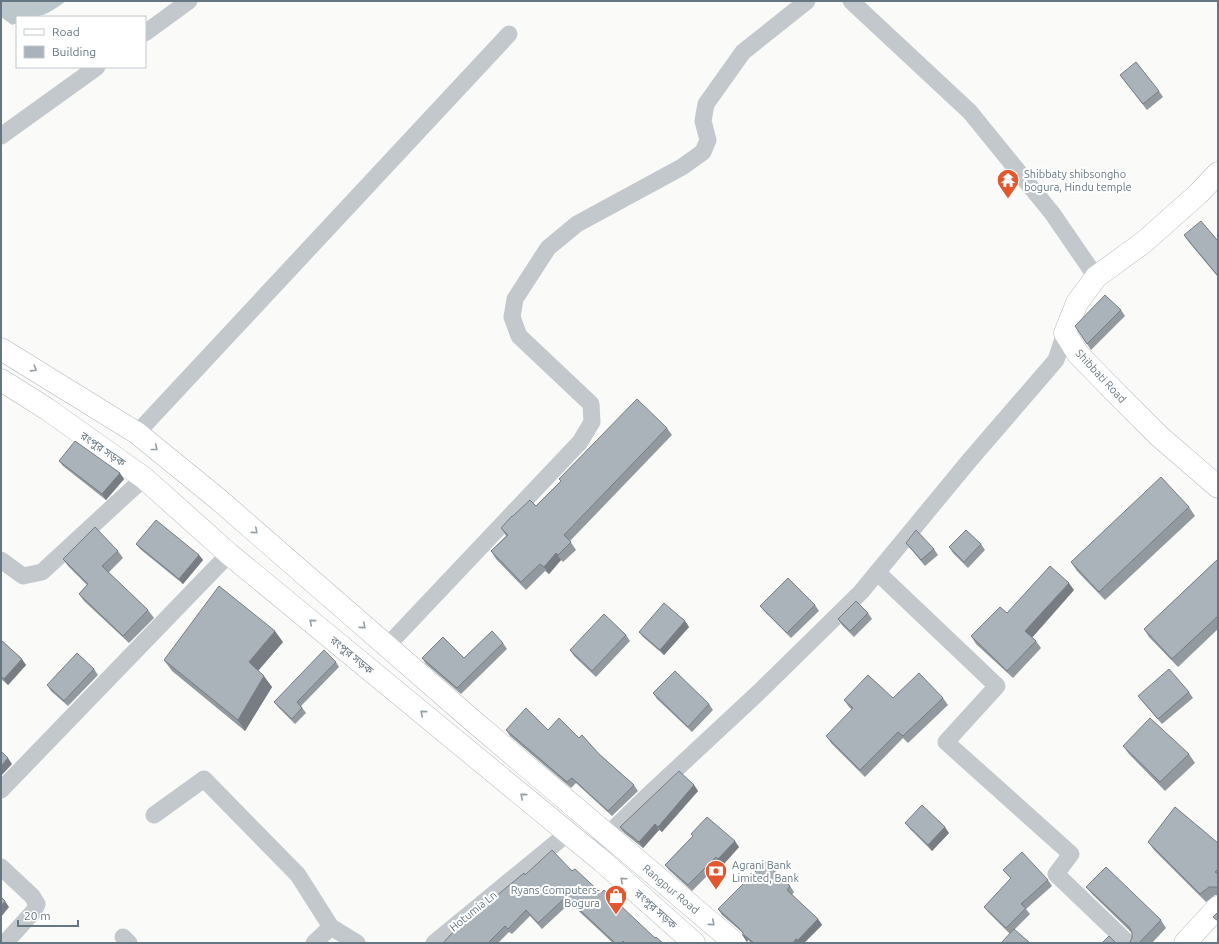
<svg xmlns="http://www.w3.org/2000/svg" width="1219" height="944" font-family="Ubuntu,'Noto Sans Bengali',sans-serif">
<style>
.water{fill:#bbc7cb}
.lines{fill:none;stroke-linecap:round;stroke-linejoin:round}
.secondary-casing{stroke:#b3babf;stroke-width:23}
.highway-casing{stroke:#b4b9bd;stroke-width:23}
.street{stroke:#c3c8cc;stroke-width:17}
.secondary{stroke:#fff;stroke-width:22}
.highway{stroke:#fff;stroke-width:22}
.wall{fill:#929a9f}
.shaded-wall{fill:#777d82}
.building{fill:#aab3b9;stroke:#777d82}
.oneway{stroke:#939fa8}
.labels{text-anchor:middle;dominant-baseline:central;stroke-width:4;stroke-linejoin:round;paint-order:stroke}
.poi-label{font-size:11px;fill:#657683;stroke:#fff;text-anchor:start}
.street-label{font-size:11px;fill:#657683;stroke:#fff}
</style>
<rect width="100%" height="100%" fill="#fafaf8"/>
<!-- water -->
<path class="water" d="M1,1h65c-21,15 -23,16 -49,16v6l-5,2 -11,-8z"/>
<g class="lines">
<!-- secondary casing -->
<g class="secondary-casing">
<path id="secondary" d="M1218,173l-20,21 -54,48 -48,35 -19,26 -12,30 13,21 39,40 42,42 59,51
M1185,943l33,-36"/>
</g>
<!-- highway casing -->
<g class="highway-casing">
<path id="highway" d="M1,349l136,84 81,66 254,221 263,223
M1,380l46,29 97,69 85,76 373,307 92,82"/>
</g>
<!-- street -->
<path class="street" d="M851,1l119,111 82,101 44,64
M145,33l44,-32
M1,136l96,-69
M137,433l372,-399
M1,560l22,16 19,-4 102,-94
M877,572l120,114 -51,56 125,112 -15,20 72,69
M387,646l193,-204 12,-20 -1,-18 -72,-68 -7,-19 3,-18 33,-51 29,-24 105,-57 21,-15 5,-12 -5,-19 3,-17 37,-52 64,-51
M1,790l228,-236
M154,815l50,-36 94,96 33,52 26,16
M591,851l52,-51 115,-107 103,-101 108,-131 87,-101 9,-27
M1,867l31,29 5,8 -3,7 -29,32
M123,937l6,6
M314,943l17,-16
M434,943l134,-110"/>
<!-- secondary -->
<use href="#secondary" class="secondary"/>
<!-- highway -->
<use href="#highway" class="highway"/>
</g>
<!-- wall -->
<path class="wall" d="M1120,75l39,16 4,6 -16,13z
M1184,235l34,6v36l-30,-36z
M1121,310l4,6 -34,34 -16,-24z
M667,428l5,7 -102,106 6,9 -13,12 -2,-2 -12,14 -4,-3 -19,19 -30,-31 -5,-8 15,-15 -5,-8 12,-12 23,-10 25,-25 -2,-2z
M59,461l65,18 -18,21 -43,-34z
M1189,507l6,9 -90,84 -28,-29 -6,-9z
M906,543l28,6 4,6 -13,11 -15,-18z
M136,544l63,11 4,5 -20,24 -43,-35z
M981,544l4,6 -17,18 -15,-15 -4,-6z
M118,551l5,7 -15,15 40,37 6,8 -25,25 -45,-42 -5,-7 8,-9 -19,-19 -5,-7z
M1218,559v70l-40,38 -29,-30 -5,-8z
M1074,590l-42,47 4,4 5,7 -28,30 -37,-34 -5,-8 36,-23z
M815,605l4,6 -28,27 -27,-27 -4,-5z
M868,613l4,6 -18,18 -12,-12 -4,-6z
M685,621l4,6 -25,28 -21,-18 -4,-5z
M626,635l4,6 -34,36 -22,-21 -4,-6z
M1,640l25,25 -18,20 -7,-6z
M283,642l-25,29 14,16 -27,44 -73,-60 -8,-11z
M503,643l4,6 -46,45 -35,-30 -4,-6h42z
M336,662l3,5 -38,39 5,7 -11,11 -17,-17 -4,-5z
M94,669l4,6 -30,31 -17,-15 -4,-6z
M1189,692l4,6 -31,26 -20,-23 -4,-5z
M653,693l56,11 4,6 -21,22 -35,-33z
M893,698h50l5,7 -40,38 -5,-5 -38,39 -34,-34 -5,-7 26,-26 -3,-3 -5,-7z
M506,730h42l31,8 20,16 35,31 4,6 -26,25 -36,-33 -5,5 -61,-52z
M1123,746l66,8 6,9 -30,28 -36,-37z
M694,785l4,6 -36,41 -3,-2 -16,18 -19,-15 -4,-6z
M905,823l44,10 -17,18 -23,-23z
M691,834l48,13 -16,18 -3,-2 -28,28 -23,-21 -4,-5 28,-29z
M1148,842l70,1v52h-3l-9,7 -52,-52z
M1003,870l45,10 4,6 -26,23 4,5 -20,20 -22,-22 -4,-5 27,-28z
M572,871l29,22 54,45 8,5h-50l-43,-40 -28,26 -12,-13 -18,18 -3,-2 -11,11h-55l82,-68z
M790,886l4,6 -2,3 26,24 4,6 -18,18h-53l-3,-3 -1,2 -4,-6v-3l-21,-18 -4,-6z
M1086,887l75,33 5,8 -14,15h-23l1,-1 2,-4v-5l-40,-39z"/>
<!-- shaded-wall -->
<path class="shaded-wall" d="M120,473l4,6 -18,21 -4,-6z
M556,553l5,7 -12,14 -5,-7z
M199,555l4,5 -20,24 -4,-5z
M1069,583l5,7 -43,49 -6,-8z
M685,621l4,6 -25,28 -4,-5z
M275,631l8,11 -27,31 -7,-11z
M22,659l4,6 -18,20 -4,-6z
M264,676l8,11 -27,44 -7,-11z
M8,758l4,6 -11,12v-10z
M694,785l4,6 -36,41 -4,-5z
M655,824l4,6 -16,18 -4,-6z
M945,827l4,6 -17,18 -4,-6z
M735,841l4,6 -16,18 -5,-6z
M5,901l4,6 -8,10v-11z
M818,919l4,6 -18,18h-5l-1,-3z
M744,935l4,5 -1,2 -4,-6z
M796,939l3,4h-6z"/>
<!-- building -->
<path class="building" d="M1136,62l23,29 -16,13 -23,-29z
M1201,221l17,20v35l-34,-41z
M1105,295l16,15 -34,34 -12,-18z
M637,399l30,29 -103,107 7,7 -13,13 -2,-2 -12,14 -4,-3 -19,18 -30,-31 17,-16 -7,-7 11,-12h1l17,-16 6,6 25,-25 -2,-2z
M75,441l45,32 -18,21 -43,-33z
M1161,477l28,30 -90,85 -28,-30z
M156,520l43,35 -20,24 -43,-35z
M95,527l23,24 -16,15 46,44 -25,26 -44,-42 9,-10 -25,-25z
M916,530l18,19 -13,11 -15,-17z
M966,530l15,14 -17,18 -15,-15z
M1218,559v57l-46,43 -28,-30z
M1050,566l19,17 -44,48 11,10 -29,30 -36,-35 29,-29 7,6z
M788,578l27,27 -28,28 -27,-27z
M219,586l56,45 -26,31 15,14 -26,44 -74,-60z
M856,601l12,12 -18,18 -12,-12z
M664,603l21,18 -25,29 -21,-18z
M604,614l22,21 -34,36 -22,-21z
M492,631l11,12 -46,45 -35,-30 21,-21 21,21z
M1,640l21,19 -18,20 -3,-3z
M324,650l12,12 -39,40 5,6 -10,11 -18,-17z
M77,653l17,16 -30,32 -17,-16z
M1169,669l20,23 -31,27 -20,-23z
M675,671l34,33 -21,23 -35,-34z
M919,673l24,25 -40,38 -5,-4 -38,38 -34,-34 27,-28 -9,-8 24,-25 25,23z
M526,708l22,22 11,-12 20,20 3,-3 17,19 35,31 -26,26 -36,-33 -5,4 -61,-52z
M1150,718l39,36 -29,28 -37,-36z
M1,751l7,7 -7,8z
M679,771l15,14 -36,42 -3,-3 -16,18 -19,-15z
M922,805l23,22 -17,18 -23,-22z
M1175,807l43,36v26l-3,3 3,2v14l-2,-1h-7l-9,7 -52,-52z
M707,817l28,24 -17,18 -2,-2 -28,28 -23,-20 28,-29 -2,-2z
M552,850l20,21 3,-2 26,24 3,-3 51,48 1,-1 7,6h-38l-2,-2 -2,2h-6l-49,-46 -28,26 -12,-13 -18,19 -3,-3 -17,17h-45l12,-13 69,-57 1,2z
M1022,852l26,28 -27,24 5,4 -20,20 -22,-21 27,-29 -8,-8z
M765,862l25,24 -3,4 31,29 -20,21 -2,-1 -3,4h-39l-10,-8 -1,1v-3l-4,-5 -21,-19z
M1106,867l55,53 -22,23h-10l1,-1 2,-4v-5l-2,-5 -44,-41z
M1,897l4,4 -4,5z
M1218,912v9l-5,-4z
M1014,929l16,14h-29z
M1109,936l7,7h-14z"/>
<!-- one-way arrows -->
<defs><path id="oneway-chevron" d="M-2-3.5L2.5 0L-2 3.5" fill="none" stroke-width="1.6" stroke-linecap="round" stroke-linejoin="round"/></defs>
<g class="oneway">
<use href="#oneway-chevron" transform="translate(34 369) rotate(32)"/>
<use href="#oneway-chevron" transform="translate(155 448) rotate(39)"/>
<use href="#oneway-chevron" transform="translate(255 531) rotate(41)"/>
<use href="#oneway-chevron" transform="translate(312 622) rotate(-140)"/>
<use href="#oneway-chevron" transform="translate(363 626) rotate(41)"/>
<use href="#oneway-chevron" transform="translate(423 713) rotate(-140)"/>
<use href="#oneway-chevron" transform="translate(523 796) rotate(-140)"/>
<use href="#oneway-chevron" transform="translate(623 880) rotate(-138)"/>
<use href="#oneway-chevron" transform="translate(712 923) rotate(40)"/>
</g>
<!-- icons -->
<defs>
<g id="temple-pin" transform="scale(1.15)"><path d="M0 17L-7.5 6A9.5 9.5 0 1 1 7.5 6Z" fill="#e4572e" stroke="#fff"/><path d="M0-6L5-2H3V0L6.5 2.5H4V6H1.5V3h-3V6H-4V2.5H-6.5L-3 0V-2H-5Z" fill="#fff"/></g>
<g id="bank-pin" transform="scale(1.15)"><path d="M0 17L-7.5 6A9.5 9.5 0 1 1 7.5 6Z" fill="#e4572e" stroke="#fff"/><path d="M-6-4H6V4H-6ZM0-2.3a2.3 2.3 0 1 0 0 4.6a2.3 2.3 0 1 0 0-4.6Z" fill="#fff"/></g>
<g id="shop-pin" transform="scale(1.15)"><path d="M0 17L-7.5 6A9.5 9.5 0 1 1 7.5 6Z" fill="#e4572e" stroke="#fff"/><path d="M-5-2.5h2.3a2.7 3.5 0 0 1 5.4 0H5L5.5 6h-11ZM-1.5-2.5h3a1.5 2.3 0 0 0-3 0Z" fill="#fff"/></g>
</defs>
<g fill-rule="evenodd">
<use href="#temple-pin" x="1008" y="180"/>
<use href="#bank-pin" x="716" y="871"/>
<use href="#shop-pin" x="616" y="896"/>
</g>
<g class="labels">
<!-- poi labels -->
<g class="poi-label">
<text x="1024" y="174">Shibbaty shibsongho<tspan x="1024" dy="13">bogura, Hindu temple</tspan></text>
<text x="732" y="865">Agrani Bank<tspan x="732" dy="13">Limited, Bank</tspan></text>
<text x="600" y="890" text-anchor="end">Ryans Computers-<tspan x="600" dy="13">Bogura</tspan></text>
</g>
<!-- street labels -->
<g class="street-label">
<text transform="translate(1101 376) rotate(47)">Shibbati Road</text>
<text transform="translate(103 449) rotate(35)">রংপুর সড়ক</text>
<text transform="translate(352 655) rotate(40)">রংপুর সড়ক</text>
<text transform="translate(671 889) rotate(40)">Rangpur Road</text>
<text transform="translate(656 909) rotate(42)">রংপুর সড়ক</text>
<text transform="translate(473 911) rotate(-39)">Hotumia Ln</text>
</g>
</g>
<!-- border -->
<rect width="1219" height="944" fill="none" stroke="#657683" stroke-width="4"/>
<!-- legend -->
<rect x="16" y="16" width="130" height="52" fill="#ffffff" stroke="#c1c8cd"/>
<rect x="24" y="29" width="20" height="6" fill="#ffffff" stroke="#c1c8cd"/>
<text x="52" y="36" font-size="12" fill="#657683">Road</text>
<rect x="24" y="46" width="20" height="12" fill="#aab3b9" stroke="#c1c8cd"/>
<text x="52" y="56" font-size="12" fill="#657683">Building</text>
<!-- scale -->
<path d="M18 920v6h60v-6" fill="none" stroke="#657683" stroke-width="2"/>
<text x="24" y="920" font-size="12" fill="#657683" stroke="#ffffff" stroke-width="3" paint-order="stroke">20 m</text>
</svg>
